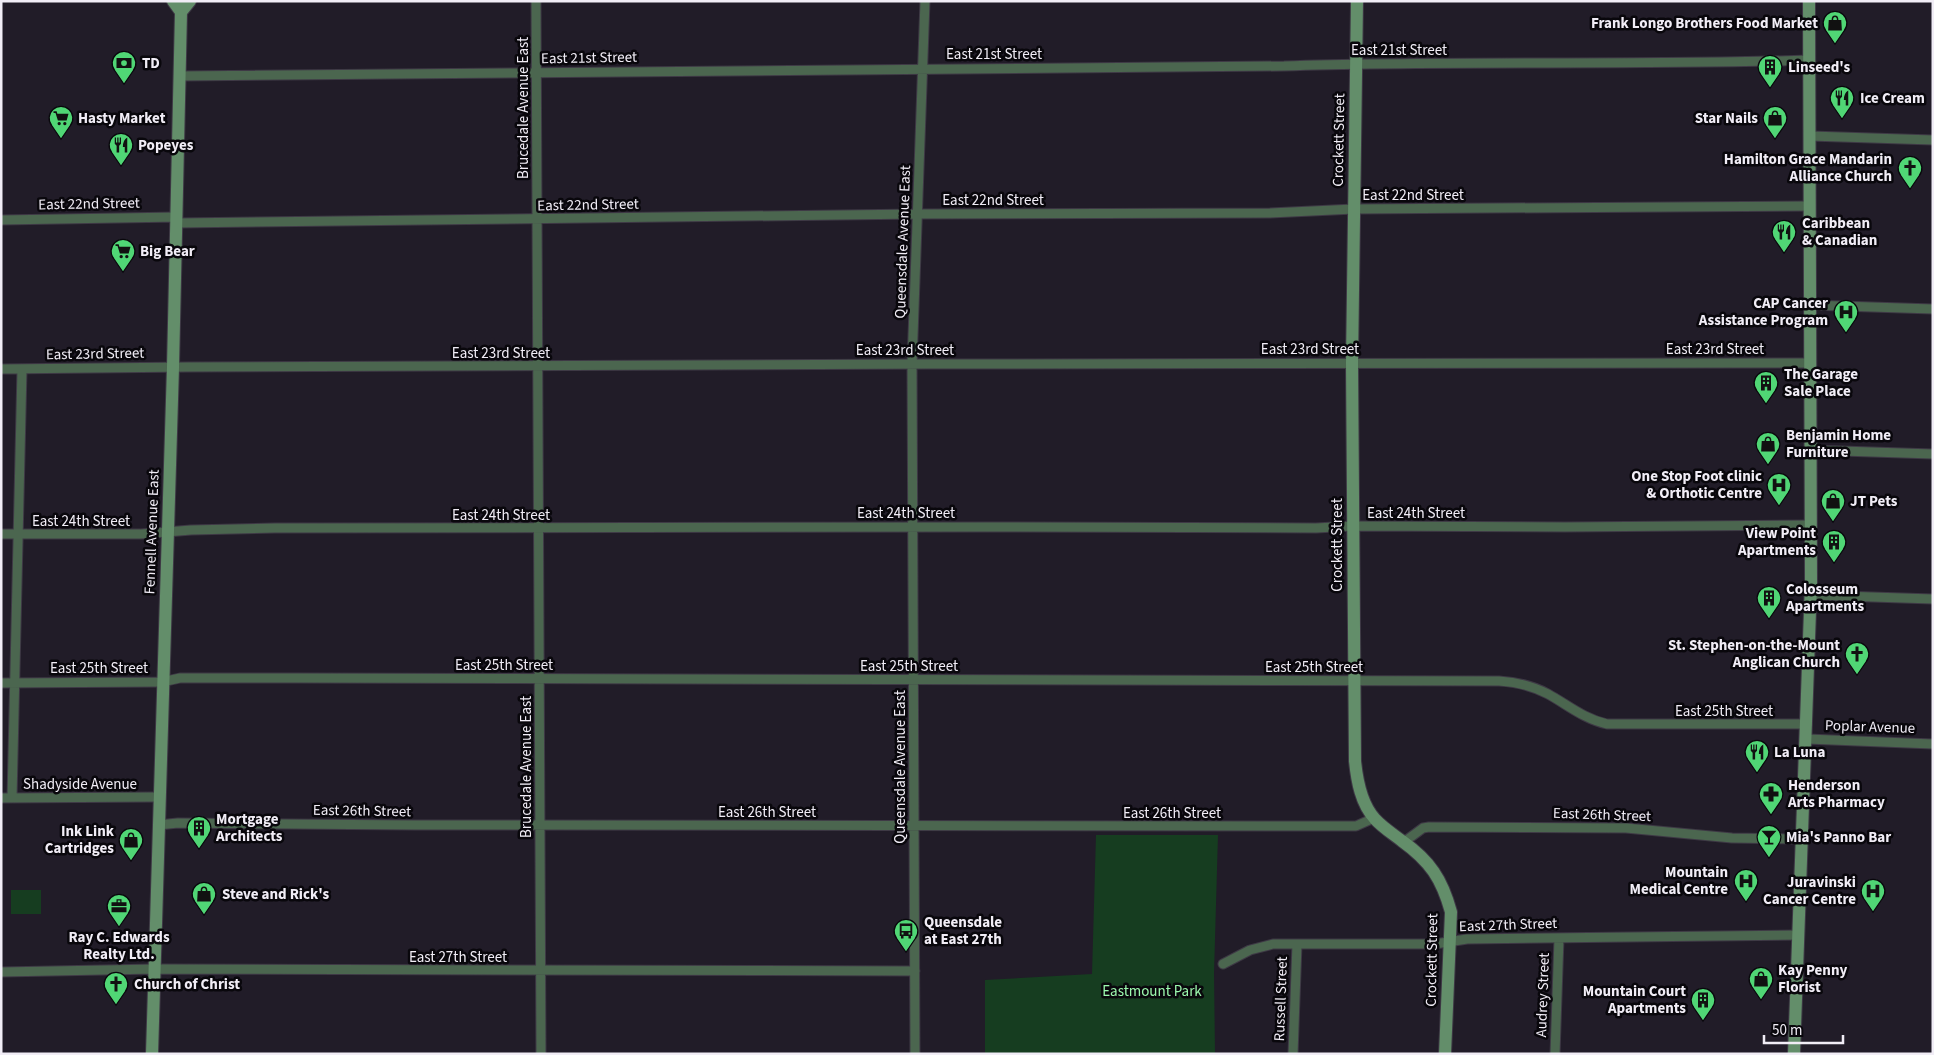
<svg xmlns="http://www.w3.org/2000/svg" width="1934" height="1055" font-family="'Source Sans 3',sans-serif">
<style>
.green{fill:#163d20}
.lines{fill:none;stroke-linecap:round;stroke-linejoin:round}
.street-casing{stroke:#3e3945;stroke-width:11}
.secondary-casing{stroke:#3e3945;stroke-width:14}
.street{stroke:#4b664f;stroke-width:9}
.secondary{stroke:#638e6a;stroke-width:12}
.labels{text-anchor:middle;dominant-baseline:central;stroke-width:5;stroke-linejoin:round;paint-order:stroke}
.poi-label{font-size:15px;font-weight:bold;fill:#f1edf6;stroke:#09070c;text-anchor:start}
.street-label{font-size:15px;fill:#f1edf6;stroke:#09070c}
.park-label{font-size:15px;fill:#9cf9ae;stroke:#09070c}
</style>
<rect width="100%" height="100%" fill="#211c28"/>
<!-- green -->
<path class="green" d="M1096,835h122l-4,138 1,81h-230v-74l107,-6z
M11,890h30v24h-30z"/>
<g class="lines">
<!-- street casing -->
<g class="street-casing">
<path id="street" d="M536,1l5,1053
M180,76l1104,-10c175,-6 350,0 525,-6
M1810,136l123,4
M1,220l176,-3
M177,223l741,-9 352,-1 84,-4 456,-3
M1810,305l123,4
M1,369l188,-2 739,-3 882,-1
M1811,450l122,4
M1,534h140l50,-4 84,-2 716,-1 325,1 37,-2 212,1 246,-2
M1811,595l122,4
M1,683l161,-1 18,-4h116l1203,3c17,1 34,5 49,13 20,11 36,25 59,30h200
M1807,739l126,5
M1,798l158,-1
M12,798l10,-429
M158,825l20,-2 237,2 941,1 18,-8
M1404,842l19,-14 6,-1 197,1 106,10 71,1
M1223,964l27,-14 23,-6h162l32,-5 332,-4
M1,972l154,-3 760,2
M915,1054l-3,-690 13,-363
M1293,1054l4,-110
M1555,1054l4,-116"/>
</g>
<!-- secondary casing -->
<g class="secondary-casing">
<path id="secondary" d="M1357,1l-5,362 3,398c2,20 6,43 20,58 7,8 18,15 27,22 28,20 40,38 49,71l-6,142
M181,12l9,-11
M152,1054l21,-687 8,-355 -8,-11
M1794,1054l17,-471 -2,-582"/>
</g>
<!-- street -->
<use href="#street" class="street"/>
<!-- secondary -->
<use href="#secondary" class="secondary"/>
</g>
<!-- icons -->
<defs>
<g id="shop-pin" transform="scale(1.25)"><path d="M0 17L-7.5 6A9.5 9.5 0 1 1 7.5 6Z" fill="#50d675" stroke="#09070c"/><path d="M-5-2.5h2.3a2.7 3.5 0 0 1 5.4 0H5L5.5 6h-11ZM-1.5-2.5h3a1.5 2.3 0 0 0-3 0Z" fill="#111"/></g>
<g id="bank-pin" transform="scale(1.25)"><path d="M0 17L-7.5 6A9.5 9.5 0 1 1 7.5 6Z" fill="#50d675" stroke="#09070c"/><path d="M-6-4H6V4H-6ZM0-2.3a2.3 2.3 0 1 0 0 4.6a2.3 2.3 0 1 0 0-4.6Z" fill="#111"/></g>
<g id="building-pin" transform="scale(1.25)"><path d="M0 17L-7.5 6A9.5 9.5 0 1 1 7.5 6Z" fill="#50d675" stroke="#09070c"/><path d="M-4-6H4V6H1V3H-1V6H-4ZM-2.5-4.3h1.7v1.8h-1.7ZM.8-4.3h1.7v1.8H.8ZM-2.5-1h1.7V.8h-1.7ZM.8-1h1.7V.8H.8Z" fill="#111"/></g>
<g id="restaurant-pin" transform="scale(1.25)"><path d="M0 17L-7.5 6A9.5 9.5 0 1 1 7.5 6Z" fill="#50d675" stroke="#09070c"/><path d="M-5-6h1v4h1v-4h1v4h1v-4h1v5L-1.5 .5V6h-2V.5L-5-1ZM5-6V6H3V1.5H1.5Q1.5-4 5-6Z" fill="#111"/></g>
<g id="supermarket-pin" transform="scale(1.25)"><path d="M0 17L-7.5 6A9.5 9.5 0 1 1 7.5 6Z" fill="#50d675" stroke="#09070c"/><path d="M-6-5.5h2.5l.6 2H6L4.5 2H-2.5L-4.4-4H-6ZM-1.5 3.2a1.3 1.3 0 1 0 .1 0ZM3 3.2a1.3 1.3 0 1 0 .1 0Z" fill="#111"/></g>
<g id="church-pin" transform="scale(1.25)"><path d="M0 17L-7.5 6A9.5 9.5 0 1 1 7.5 6Z" fill="#50d675" stroke="#09070c"/><path d="M-1.2-6h2.4v3.5h3.3v2.4h-3.3V6h-2.4V-.1h-3.3v-2.4h3.3Z" fill="#111"/></g>
<g id="hospital-pin" transform="scale(1.25)"><path d="M0 17L-7.5 6A9.5 9.5 0 1 1 7.5 6Z" fill="#50d675" stroke="#09070c"/><path d="M-5-5h3v3.5h4V-5h3V5h-3V1.5h-4V5h-3Z" fill="#111"/></g>
<g id="pharmacy-pin" transform="scale(1.25)"><path d="M0 17L-7.5 6A9.5 9.5 0 1 1 7.5 6Z" fill="#50d675" stroke="#09070c"/><path d="M-2-6h4v4h4v4h-4v4h-4v-4h-4v-4h4Z" fill="#111"/></g>
<g id="bar-pin" transform="scale(1.25)"><path d="M0 17L-7.5 6A9.5 9.5 0 1 1 7.5 6Z" fill="#50d675" stroke="#09070c"/><path d="M-6-5H6L.8 .8V4.5H3.5V6h-7V4.5H-.8V.8Z" fill="#111"/></g>
<g id="office-pin" transform="scale(1.25)"><path d="M0 17L-7.5 6A9.5 9.5 0 1 1 7.5 6Z" fill="#50d675" stroke="#09070c"/><path d="M-6-3h4V-5.5h4V-3h4V5H-6ZM-1-4.5V-3h2v-1.5ZM-6 0V1H6V0Z" fill="#111"/></g>
<g id="bus-pin" transform="scale(1.25)"><path d="M0 17L-7.5 6A9.5 9.5 0 1 1 7.5 6Z" fill="#50d675" stroke="#09070c"/><path d="M-5-6H5V4H4V6H2V4H-2V6H-4V4H-5ZM-3.5-4V0h7V-4ZM-3.5 1.2v1.5H-2V1.2ZM2 1.2v1.5H3.5V1.2Z" fill="#111"/></g>
</defs>
<g fill-rule="evenodd">
<use href="#shop-pin" x="1835" y="23"/>
<use href="#bank-pin" x="124" y="63"/>
<use href="#building-pin" x="1770" y="67"/>
<use href="#restaurant-pin" x="1842" y="98"/>
<use href="#supermarket-pin" x="61" y="118"/>
<use href="#shop-pin" x="1775" y="118"/>
<use href="#restaurant-pin" x="121" y="145"/>
<use href="#church-pin" x="1910" y="168"/>
<use href="#restaurant-pin" x="1784" y="232"/>
<use href="#supermarket-pin" x="123" y="251"/>
<use href="#hospital-pin" x="1846" y="312"/>
<use href="#building-pin" x="1766" y="383"/>
<use href="#shop-pin" x="1768" y="444"/>
<use href="#hospital-pin" x="1779" y="485"/>
<use href="#shop-pin" x="1833" y="501"/>
<use href="#building-pin" x="1834" y="542"/>
<use href="#building-pin" x="1769" y="598"/>
<use href="#church-pin" x="1857" y="654"/>
<use href="#restaurant-pin" x="1757" y="752"/>
<use href="#pharmacy-pin" x="1771" y="794"/>
<use href="#building-pin" x="199" y="828"/>
<use href="#bar-pin" x="1769" y="837"/>
<use href="#shop-pin" x="131" y="840"/>
<use href="#hospital-pin" x="1746" y="881"/>
<use href="#hospital-pin" x="1873" y="891"/>
<use href="#shop-pin" x="204" y="894"/>
<use href="#office-pin" x="119" y="906"/>
<use href="#bus-pin" x="906" y="931"/>
<use href="#shop-pin" x="1761" y="979"/>
<use href="#church-pin" x="116" y="984"/>
<use href="#building-pin" x="1703" y="1000"/>
</g>
<g class="labels">
<!-- poi labels -->
<g class="poi-label">
<text x="1818" y="23" text-anchor="end">Frank Longo Brothers Food Market</text>
<text x="142" y="63">TD</text>
<text x="1788" y="67">Linseed's</text>
<text x="1860" y="98">Ice Cream</text>
<text x="78" y="118">Hasty Market</text>
<text x="1758" y="118" text-anchor="end">Star Nails</text>
<text x="138" y="145">Popeyes</text>
<text x="1892" y="159" text-anchor="end">Hamilton Grace Mandarin<tspan x="1892" dy="17">Alliance Church</tspan></text>
<text x="1802" y="223">Caribbean<tspan x="1802" dy="17">&amp; Canadian</tspan></text>
<text x="140" y="251">Big Bear</text>
<text x="1828" y="303" text-anchor="end">CAP Cancer<tspan x="1828" dy="17">Assistance Program</tspan></text>
<text x="1784" y="374">The Garage<tspan x="1784" dy="17">Sale Place</tspan></text>
<text x="1786" y="435">Benjamin Home<tspan x="1786" dy="17">Furniture</tspan></text>
<text x="1762" y="476" text-anchor="end">One Stop Foot clinic<tspan x="1762" dy="17">&amp; Orthotic Centre</tspan></text>
<text x="1850" y="501">JT Pets</text>
<text x="1816" y="533" text-anchor="end">View Point<tspan x="1816" dy="17">Apartments</tspan></text>
<text x="1786" y="589">Colosseum<tspan x="1786" dy="17">Apartments</tspan></text>
<text x="1840" y="645" text-anchor="end">St. Stephen-on-the-Mount<tspan x="1840" dy="17">Anglican Church</tspan></text>
<text x="1774" y="752">La Luna</text>
<text x="1788" y="785">Henderson<tspan x="1788" dy="17">Arts Pharmacy</tspan></text>
<text x="216" y="819">Mortgage<tspan x="216" dy="17">Architects</tspan></text>
<text x="114" y="831" text-anchor="end">Ink Link<tspan x="114" dy="17">Cartridges</tspan></text>
<text x="1786" y="837">Mia's Panno Bar</text>
<text x="1728" y="872" text-anchor="end">Mountain<tspan x="1728" dy="17">Medical Centre</tspan></text>
<text x="1856" y="882" text-anchor="end">Juravinski<tspan x="1856" dy="17">Cancer Centre</tspan></text>
<text x="222" y="894">Steve and Rick's</text>
<text x="924" y="922">Queensdale<tspan x="924" dy="17">at East 27th</tspan></text>
<text x="119" y="937" text-anchor="middle">Ray C. Edwards<tspan x="119" dy="17">Realty Ltd.</tspan></text>
<text x="1778" y="970">Kay Penny<tspan x="1778" dy="17">Florist</tspan></text>
<text x="134" y="984">Church of Christ</text>
<text x="1686" y="991" text-anchor="end">Mountain Court<tspan x="1686" dy="17">Apartments</tspan></text>
</g>
<!-- street labels -->
<g class="street-label">
<text x="1399" y="50">East 21st Street</text>
<text x="994" y="54">East 21st Street</text>
<text transform="translate(589 58) rotate(-1)">East 21st Street</text>
<text transform="translate(523 108) rotate(-90)">Brucedale Avenue East</text>
<text transform="translate(1339 140) rotate(-89)">Crockett Street</text>
<text x="1413" y="195">East 22nd Street</text>
<text x="993" y="200">East 22nd Street</text>
<text transform="translate(89 204) rotate(-1)">East 22nd Street</text>
<text transform="translate(588 205) rotate(-1)">East 22nd Street</text>
<text transform="translate(903 242) rotate(-88)">Queensdale Avenue East</text>
<text x="1310" y="349">East 23rd Street</text>
<text x="1715" y="349">East 23rd Street</text>
<text x="905" y="350">East 23rd Street</text>
<text x="501" y="353">East 23rd Street</text>
<text transform="translate(95 354) rotate(-1)">East 23rd Street</text>
<text x="906" y="513">East 24th Street</text>
<text x="1416" y="513">East 24th Street</text>
<text x="501" y="515">East 24th Street</text>
<text x="81" y="521">East 24th Street</text>
<text transform="translate(152 532) rotate(-88)">Fennell Avenue East</text>
<text transform="translate(1337 545) rotate(-90)">Crockett Street</text>
<text x="504" y="665">East 25th Street</text>
<text x="909" y="666">East 25th Street</text>
<text x="1314" y="667">East 25th Street</text>
<text x="99" y="668">East 25th Street</text>
<text x="1724" y="711">East 25th Street</text>
<text transform="translate(1870 727) rotate(2)">Poplar Avenue</text>
<text transform="translate(526 767) rotate(-90)">Brucedale Avenue East</text>
<text transform="translate(900 767) rotate(-90)">Queensdale Avenue East</text>
<text x="80" y="784">Shadyside Avenue</text>
<text transform="translate(362 811) rotate(1)">East 26th Street</text>
<text x="767" y="812">East 26th Street</text>
<text x="1172" y="813">East 26th Street</text>
<text transform="translate(1602 815) rotate(2)">East 26th Street</text>
<text transform="translate(1508 925) rotate(-2)">East 27th Street</text>
<text x="458" y="957">East 27th Street</text>
<text transform="translate(1432 960) rotate(-89)">Crockett Street</text>
<text transform="translate(1543 995) rotate(-88)">Audrey Street</text>
<text transform="translate(1281 999) rotate(-88)">Russell Street</text>
</g>
<!-- park labels -->
<g class="park-label">
<text x="1152" y="991">Eastmount Park</text>
</g>
</g>
<!-- border -->
<rect width="1934" height="1055" fill="none" stroke="#f1edf6" stroke-width="5"/>
<!-- scale -->
<path d="M1764 1035v8h79v-8" fill="none" stroke="#f1edf6" stroke-width="2.5"/>
<text x="1772" y="1035" font-size="15" fill="#f1edf6" stroke="#09070c" stroke-width="4" paint-order="stroke">50 m</text>
</svg>
